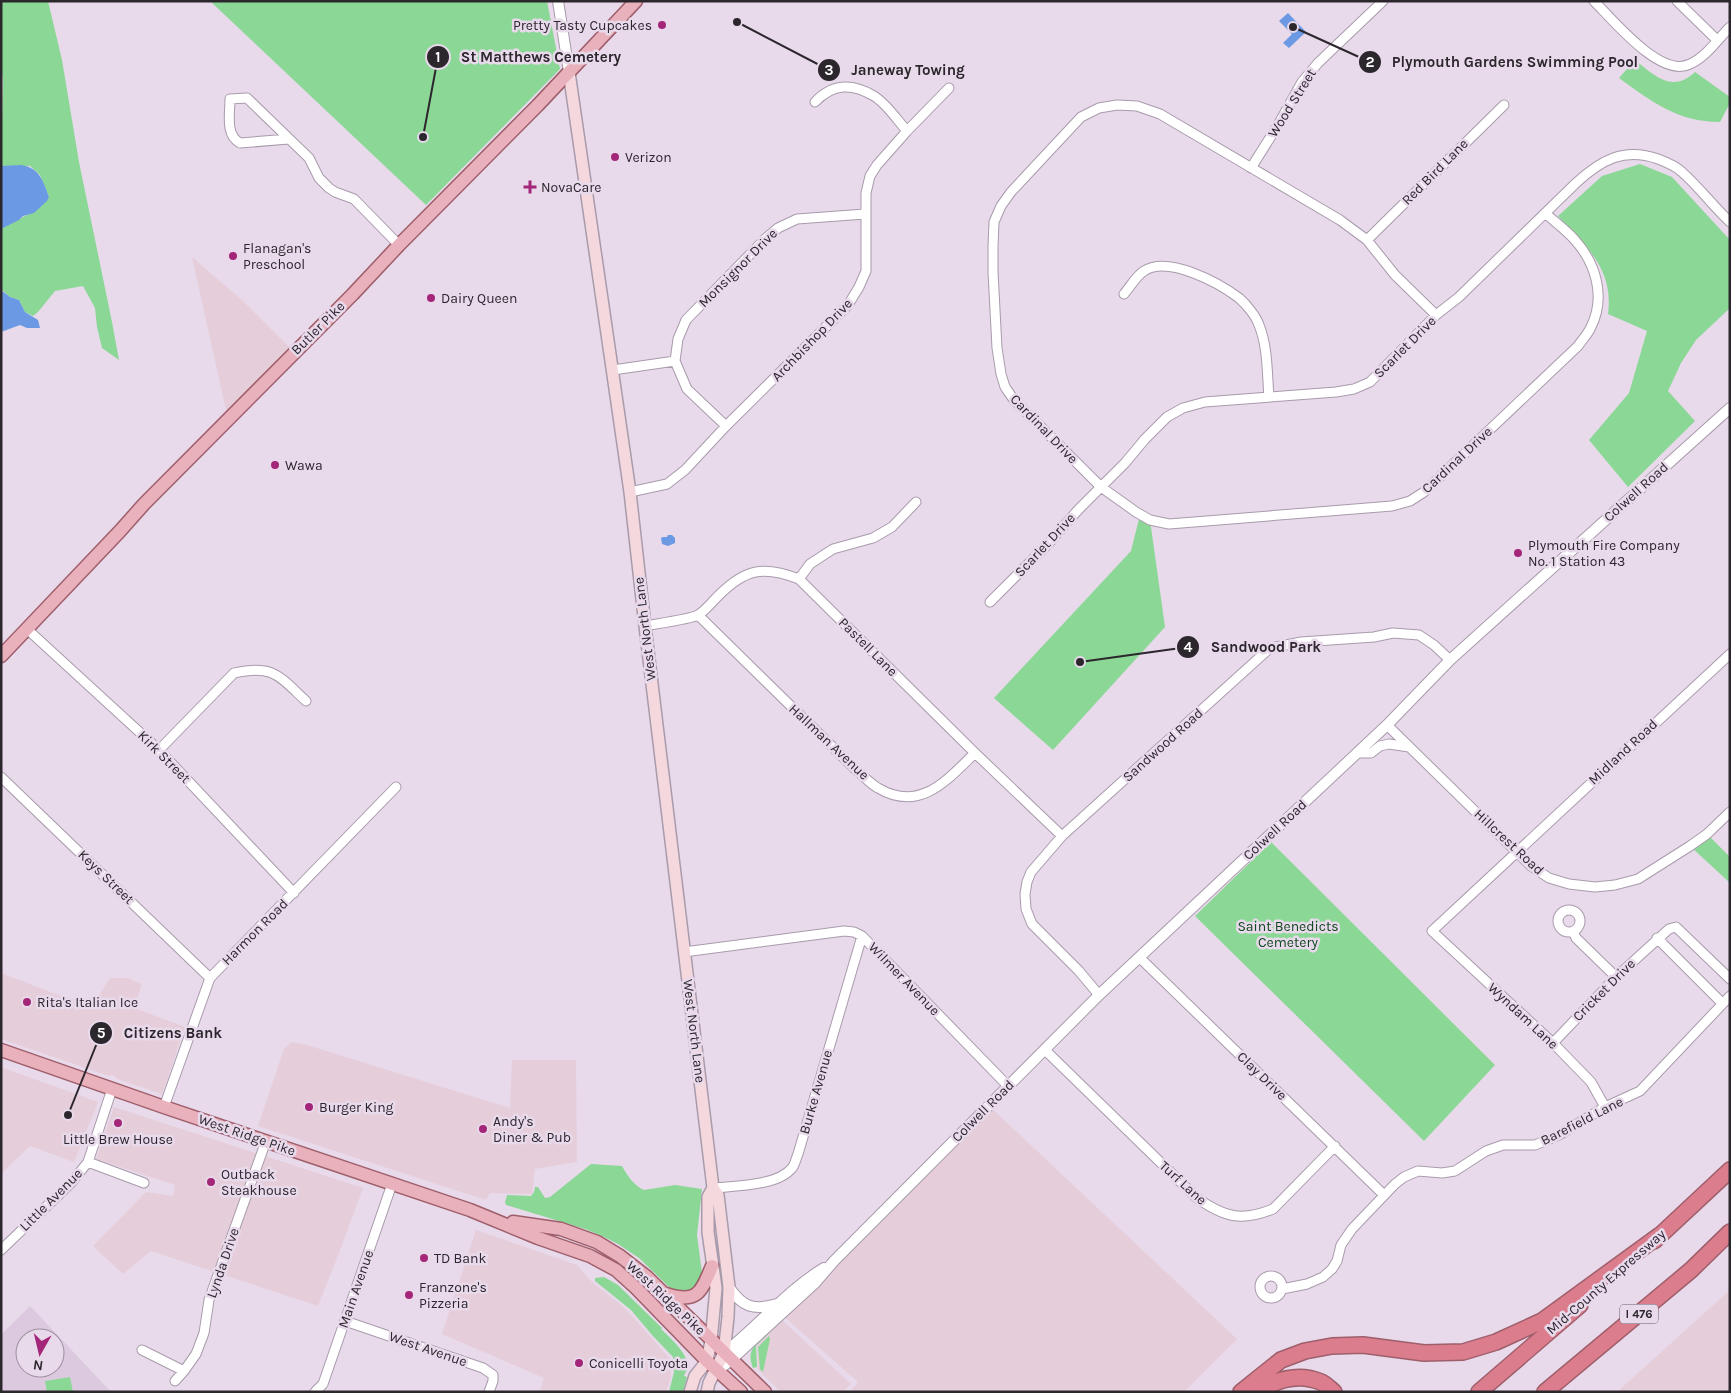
<svg xmlns="http://www.w3.org/2000/svg" width="1731" height="1393" font-family="Karla,sans-serif">
<style>
.commercial{fill:#e5ced9}
.built{fill:#dcc9e0;fill-rule:evenodd}
.green{fill:#8bd896}
.water{fill:#6b99e3}
.lines{fill:none;stroke-linecap:round;stroke-linejoin:round}
.minor-casing{stroke:#a89bab;stroke-width:11}
.tertiary-casing{stroke:#a89bab;stroke-width:12}
.secondary-casing{stroke:#a89bab;stroke-width:14}
.primary-casing{stroke:#9e5f6b;stroke-width:15}
.motorway-casing{stroke:#9e5f6b;stroke-width:18}
.minor{stroke:#fff;stroke-width:9}
.tertiary{stroke:#fff;stroke-width:10}
.secondary{stroke:#f4d8dd;stroke-width:11}
.primary{stroke:#e9b1bb;stroke-width:12}
.motorway{stroke:#db7d8d;stroke-width:15}
.poi-dot{fill:#a32679;stroke:#e8d9eb;stroke-width:2}
.labels{text-anchor:middle;dominant-baseline:central;stroke-width:5;stroke-linejoin:round;paint-order:stroke}
.shield{fill:#e8d9eb;stroke:#645c66;stroke-width:1}
.shield-label{font-size:12px;font-weight:bold;fill:#2c262d}
.poi-label{font-size:14px;fill:#2c262d;stroke:#e8d9eb;text-anchor:start}
.street-label{font-size:14px;fill:#2c262d;stroke:#e8d9eb}
.park-label{font-size:14px;fill:#10481e;stroke:#e8d9eb}
.leader{fill:none;stroke:#2c262d;stroke-width:2}
.callout-dot{fill:#2c262d;stroke:#e8d9eb;stroke-width:2}
.mark-label{font-size:15px;text-anchor:middle;font-weight:bold;fill:#fff}
.callout-label{font-size:15px;text-anchor:middle;font-weight:bold;fill:#2c262d;stroke:#e8d9eb;stroke-width:5;stroke-linejoin:round;paint-order:stroke}
</style>
<rect width="100%" height="100%" fill="#e8d9eb"/>
<!-- commercial -->
<path class="commercial" d="M192,257l51,44 51,51 -66,67z
M1,973l65,25 29,4 15,-24h18l14,6 -8,24 51,19 -23,67 -45,-15 -4,-4 -4,1 -108,-37z
M291,1042l16,3 203,63 2,-48h64l1,102 -42,7 -3,25 -42,-1 -4,7 -228,-74 26,-77z
M1,1067l97,35 -24,60 -44,-16 -29,28z
M989,1106l248,233 -53,53h-334l8,-10 -77,-68z
M114,1107l249,81 -24,65 -21,53 -167,-55 -28,23 -30,-28 53,-54 27,4 2,-11 -79,-26z
M476,1230l101,35 15,17 34,27 45,51v17l-5,15h-126l4,-14 -102,-44z
M1730,1290v102h-113z
M782,1320l69,64 -8,8h-62l-23,-22 -1,-24z"/>
<!-- built -->
<path class="built" d="M30,1306l81,86h-110v-57zM25,1338h30v30h-30z"/>
<!-- green -->
<path class="green" d="M1,1h47l14,59 17,102 33,160 7,38 -17,-12 -5,-21 -2,-19 -12,-22 -28,5 -17,21 -5,4 -8,-4 -6,-12 -9,-3 -9,-8v-60c20,-12 32,-14 48,-32l-9,-22 -10,-9h-29l2,-86 -2,-13z
M210,1h337l13,68 -134,136z
M1635,60c19,15 37,34 60,12l35,25v6l-10,19c-42,0 -68,-20 -101,-44z
M1640,164l32,13 58,63v68l-34,32 -15,23 -13,28 27,30 -67,66 -39,-47 40,-47 18,-62 -39,-17c6,-45 -22,-68 -50,-98l44,-40z
M1140,515l10,5 15,107 -112,123 -59,-52 137,-147z
M1707,834l23,23v26l-40,-37z
M1271,842l224,223 -71,76 -229,-225z
M591,1164l31,2c5,9 12,20 22,24l31,-5 27,4 -5,46 5,38 -1,8 -8,9 -12,3 -12,-6 -30,-29 -21,-14 -16,-8 -17,-7 -79,-24 -1,-3 2,-7 24,1 3,-4 1,-5h3l7,11 5,-1z
M604,1277l14,8 44,43 -1,1c9,9 30,26 26,41 -1,2 -3,4 -3,6l3,1 -4,15h-14l5,-20 -1,-15 -21,-22 -21,-25 -36,-29v-3z
M766,1333l2,1 -12,12 1,21 -4,1c-7,-17 2,-24 13,-35z
M769,1336l1,3 -7,33 -3,-3 -2,-22z
M70,1377l3,15h-26l-2,-11z"/>
<!-- water -->
<path class="water" d="M1288,13l18,19 -17,16 -6,-5 9,-9 -13,-13z
M21,165c19,3 22,16 28,32l-2,4 -13,12 -11,3 -4,4 -18,9v-63z
M1,290l9,7 9,3 6,12 13,8 2,8h-13l-7,-3 -19,7z
M668,535h4l3,3v5l-7,3 -6,-2 -1,-6 2,-1h4z"/>
<g class="lines">
<!-- minor casing -->
<g class="minor-casing">
<path id="minor" d="M1594,1c19,19 67,78 96,63 16,-7 28,-25 40,-37
M1677,1l40,39
M815,102c18,-19 37,-19 59,-6 13,8 23,24 33,35
M289,139l-49,4c-15,-8 -10,-29 -10,-44l17,-1 62,60 10,20 10,10 6,4 19,7 45,46
M1251,168l27,-43 24,-43 16,-19 65,-62
M1367,240l137,-135
M1124,294c6,-7 13,-19 20,-23 24,-16 75,12 95,27 7,6 17,18 20,27 9,22 8,49 10,72
M1436,315l-41,-40 -28,-35 -27,-20 -180,-106 -23,-8 -20,-1 -18,3 -18,9 -70,75 -10,14 -7,16 -1,24v26l4,76 4,26 4,13 9,13 87,87 35,25 14,8 19,4 223,-18 18,-5 14,-9 154,-146c4,-6 10,-12 13,-19 15,-30 5,-64 -17,-88 -8,-9 -19,-17 -29,-26
M613,370l62,-9
M726,426l-39,-37 -12,-28 3,-22 8,-19 79,-81 13,-11 19,-9 68,-5
M630,492l37,-8 18,-14 41,-44 122,-121 11,-18 7,-16v-78l4,-17 7,-11 30,-34 42,-43
M799,579l11,-15 23,-15 40,-11 19,-11 24,-25
M990,602l58,-58 30,-34 47,-47 20,-24 22,-22 16,-9 22,-6 131,-10 18,-3 16,-7 66,-67 23,-18 117,-114c25,-23 48,-36 82,-24 8,3 18,7 24,13 17,15 31,34 48,50
M698,615l156,153c8,6 15,15 24,20 42,25 69,-8 97,-35
M645,626c10,-2 46,-7 53,-11 7,-4 14,-13 20,-19 27,-27 45,-31 81,-17l176,174 87,83
M27,629l132,121 135,143
M1387,725l144,141 18,12 20,6 26,3 20,-2 23,-6 52,-33 17,-12 23,-22
M159,750l75,-77c39,-9 45,3 72,28
M1357,753h14l9,-7 9,-2 20,3
M1,777l209,201
M1558 921a11 11 0 1 1 22 0a11 11 0 1 1-22 0Z
M1573,931l3,7 40,39
M1657,938l65,65
M684,952l160,-21 10,1 8,4 146,150
M1140,958l244,237
M1099,995l-20,-24 -47,-47 -6,-15 -1,-15 2,-12 4,-10 31,-36 208,-188 31,-6 73,-5 19,-4 26,2 15,10 16,15
M1553,1043l63,-66 53,-48 7,-2 54,52
M1045,1050l152,148c27,19 44,24 76,11l62,-63
M164,1107l46,-129 186,-191
M1605,1107l-14,-25 -38,-39 -121,-112 298,-277
M88,1162l56,21
M713,1188c21,-2 65,-2 79,-20 3,-3 4,-10 6,-14l64,-218
M1,1250l70,-67 17,-21 24,-73
M1260 1287a11 11 0 1 1 22 0a11 11 0 1 1-22 0Z
M1282,1289l25,-5 16,-7 9,-8 5,-8 4,-16 11,-16 43,-45 9,-7 14,-6 24,2 13,-2 31,-20 17,-6h32l24,-10 46,-28 35,-16 90,-95
M345,1321l138,47 10,7v6l-4,11
M142,1350l42,21
M175,1381l9,-10 12,-17 8,-21 5,-33 57,-159
M315,1392l8,-8 69,-200"/>
</g>
<!-- tertiary casing -->
<g class="tertiary-casing">
<path id="tertiary" d="M558,1l11,71
M729,1287c13,20 25,24 48,17
M724,1353c33,-26 65,-64 100,-85
M717,1371l14,-11 84,-77 19,-22 265,-266 288,-270 63,-65 280,-252"/>
</g>
<!-- secondary casing -->
<g class="secondary-casing">
<path id="secondary" d="M569,72l61,420 15,134 68,562 5,7 11,92 -1,30 -4,36 -15,30 -2,9
M690,1392l5,-16 12,-15 4,-20 5,-53 -8,-56v-35l5,-9"/>
</g>
<!-- primary casing -->
<g class="primary-casing">
<path id="primary" d="M1,656l119,-125 24,-27 209,-210 46,-49 139,-140 98,-104
M1,1050l163,57 306,103 68,28 52,18 26,14 20,18 71,73 34,31
M513,1222l48,7 36,13 23,14 27,21 118,115
M666,1294c31,10 35,-1 46,-28"/>
</g>
<!-- motorway casing -->
<g class="motorway-casing">
<path id="motorway" d="M1654,1241l76,-71
M1241,1392l40,-32 24,-9 27,-5 31,-1 61,8 39,-1 33,-10 46,-21 118,-86
M1258,1392c19,-13 41,-19 63,-10 5,2 9,7 13,10
M1479,1392l101,-87
M1545,1392l146,-122 39,-38"/>
</g>
<!-- minor -->
<use href="#minor" class="minor"/>
<!-- tertiary -->
<use href="#tertiary" class="tertiary"/>
<!-- secondary -->
<use href="#secondary" class="secondary"/>
<!-- primary -->
<use href="#primary" class="primary"/>
<!-- motorway -->
<use href="#motorway" class="motorway"/>
</g>
<!-- markers -->
<g class="poi-dot">
<circle cx="662" cy="25" r="5"/>
<circle cx="615" cy="157" r="5"/>
<path d="M527.5 179.5h5v5h5v5h-5v5h-5v-5h-5v-5h5z"/>
<circle cx="233" cy="256" r="5"/>
<circle cx="431" cy="298" r="5"/>
<circle cx="275" cy="465" r="5"/>
<circle cx="1518" cy="553" r="5"/>
<circle cx="27" cy="1002" r="5"/>
<circle cx="309" cy="1107" r="5"/>
<circle cx="118" cy="1123" r="5"/>
<circle cx="483" cy="1129" r="5"/>
<circle cx="211" cy="1182" r="5"/>
<circle cx="424" cy="1258" r="5"/>
<circle cx="409" cy="1295" r="5"/>
<circle cx="579" cy="1363" r="5"/>
</g>
<g class="labels">
<!-- shield labels -->
<rect class="shield" x="1620" y="1304.5" width="38" height="19" rx="4"/>
<g class="shield-label">
<text x="1639" y="1314">I 476</text>
</g>
<!-- poi labels -->
<g class="poi-label">
<text x="652" y="25" text-anchor="end">Pretty Tasty Cupcakes</text>
<text x="625" y="157">Verizon</text>
<text x="541" y="187">NovaCare</text>
<text x="243" y="248">Flanagan's<tspan x="243" dy="16">Preschool</tspan></text>
<text x="441" y="298">Dairy Queen</text>
<text x="285" y="465">Wawa</text>
<text x="1528" y="545">Plymouth Fire Company<tspan x="1528" dy="16">No. 1 Station 43</tspan></text>
<text x="37" y="1002">Rita's Italian Ice</text>
<text x="319" y="1107">Burger King</text>
<text x="493" y="1121">Andy's<tspan x="493" dy="16">Diner &amp; Pub</tspan></text>
<text x="118" y="1139" text-anchor="middle">Little Brew House</text>
<text x="221" y="1174">Outback<tspan x="221" dy="16">Steakhouse</tspan></text>
<text x="434" y="1258">TD Bank</text>
<text x="419" y="1287">Franzone's<tspan x="419" dy="16">Pizzeria</tspan></text>
<text x="589" y="1363">Conicelli Toyota</text>
</g>
<!-- street labels -->
<g class="street-label">
<text transform="translate(1292 103) rotate(-58)">Wood Street</text>
<text transform="translate(1435 172) rotate(-45)">Red Bird Lane</text>
<text transform="translate(738 268) rotate(-45)">Monsignor Drive</text>
<text transform="translate(318 328) rotate(-45)">Butler Pike</text>
<text transform="translate(812 340) rotate(-46)">Archbishop Drive</text>
<text transform="translate(1405 347) rotate(-45)">Scarlet Drive</text>
<text transform="translate(1044 429) rotate(46)">Cardinal Drive</text>
<text transform="translate(1457 460) rotate(-43)">Cardinal Drive</text>
<text transform="translate(1636 492) rotate(-42)">Colwell Road</text>
<text transform="translate(1045 545) rotate(-47)">Scarlet Drive</text>
<text transform="translate(645 629) rotate(-97)">West North Lane</text>
<text transform="translate(868 647) rotate(45)">Pastell Lane</text>
<text transform="translate(829 742) rotate(43)">Hallman Avenue</text>
<text transform="translate(1163 745) rotate(-42)">Sandwood Road</text>
<text transform="translate(1623 752) rotate(-43)">Midland Road</text>
<text transform="translate(164 757) rotate(45)">Kirk Street</text>
<text transform="translate(1275 830) rotate(-43)">Colwell Road</text>
<text transform="translate(1509 842) rotate(43)">Hillcrest Road</text>
<text transform="translate(106 877) rotate(44)">Keys Street</text>
<text transform="translate(255 932) rotate(-45)">Harmon Road</text>
<text transform="translate(904 979) rotate(46)">Wilmer Avenue</text>
<text transform="translate(1604 990) rotate(-45)">Cricket Drive</text>
<text transform="translate(1523 1016) rotate(43)">Wyndam Lane</text>
<text transform="translate(694 1031) rotate(83)">West North Lane</text>
<text transform="translate(1262 1076) rotate(44)">Clay Drive</text>
<text transform="translate(816 1092) rotate(-74)">Burke Avenue</text>
<text transform="translate(983 1111) rotate(-45)">Colwell Road</text>
<text transform="translate(1582 1121) rotate(-27)">Barefield Lane</text>
<text transform="translate(247 1135) rotate(19)">West Ridge Pike</text>
<text transform="translate(1183 1183) rotate(42)">Turf Lane</text>
<text transform="translate(51 1200) rotate(-45)">Little Avenue</text>
<text transform="translate(223 1263) rotate(-71)">Lynda Drive</text>
<text transform="translate(1606 1282) rotate(-41)">Mid-County Expressway</text>
<text transform="translate(356 1289) rotate(-71)">Main Avenue</text>
<text transform="translate(666 1298) rotate(43)">West Ridge Pike</text>
<text transform="translate(428 1349) rotate(19)">West Avenue</text>
</g>
<!-- park labels -->
<g class="park-label">
<text x="1288" y="926">Saint Benedicts<tspan x="1288" dy="16">Cemetery</tspan></text>
</g>
</g>
<!-- callouts -->
<path class="leader" d="M423 137L438 57M1293 27L1370 62M737 22L829 70M1080 662L1188 647M68 1115L101 1033"/>
<g class="callout-dot">
<circle cx="423" cy="137" r="5"/>
<circle cx="1293" cy="27" r="5"/>
<circle cx="737" cy="22" r="5"/>
<circle cx="1080" cy="662" r="5"/>
<circle cx="68" cy="1115" r="5"/>
<circle cx="438" cy="57" r="12"/>
<circle cx="1370" cy="62" r="12"/>
<circle cx="829" cy="70" r="12"/>
<circle cx="1188" cy="647" r="12"/>
<circle cx="101" cy="1033" r="12"/>
</g>
<g class="mark-label">
<text x="438" y="62">1</text>
<text x="1370" y="67">2</text>
<text x="829" y="75">3</text>
<text x="1188" y="652">4</text>
<text x="101" y="1038">5</text>
</g>
<g class="callout-label">
<text x="541" y="62">St Matthews Cemetery</text>
<text x="1515" y="67">Plymouth Gardens Swimming Pool</text>
<text x="908" y="75">Janeway Towing</text>
<text x="1266" y="652">Sandwood Park</text>
<text x="173" y="1038">Citizens Bank</text>
</g>
<!-- border -->
<rect width="1731" height="1393" fill="none" stroke="#2c262d" stroke-width="5"/>
<!-- north arrow -->
<g transform="translate(40 1353) rotate(188)"><circle r="24" fill="#e8d9eb" stroke="#9d919f"/>
<path d="M0-4L9 19L0 12L-9 19Z" fill="#a32679"/>
<text y="-8" font-size="14" font-weight="bold" text-anchor="middle" fill="#2c262d">N</text>
</g>
</svg>
